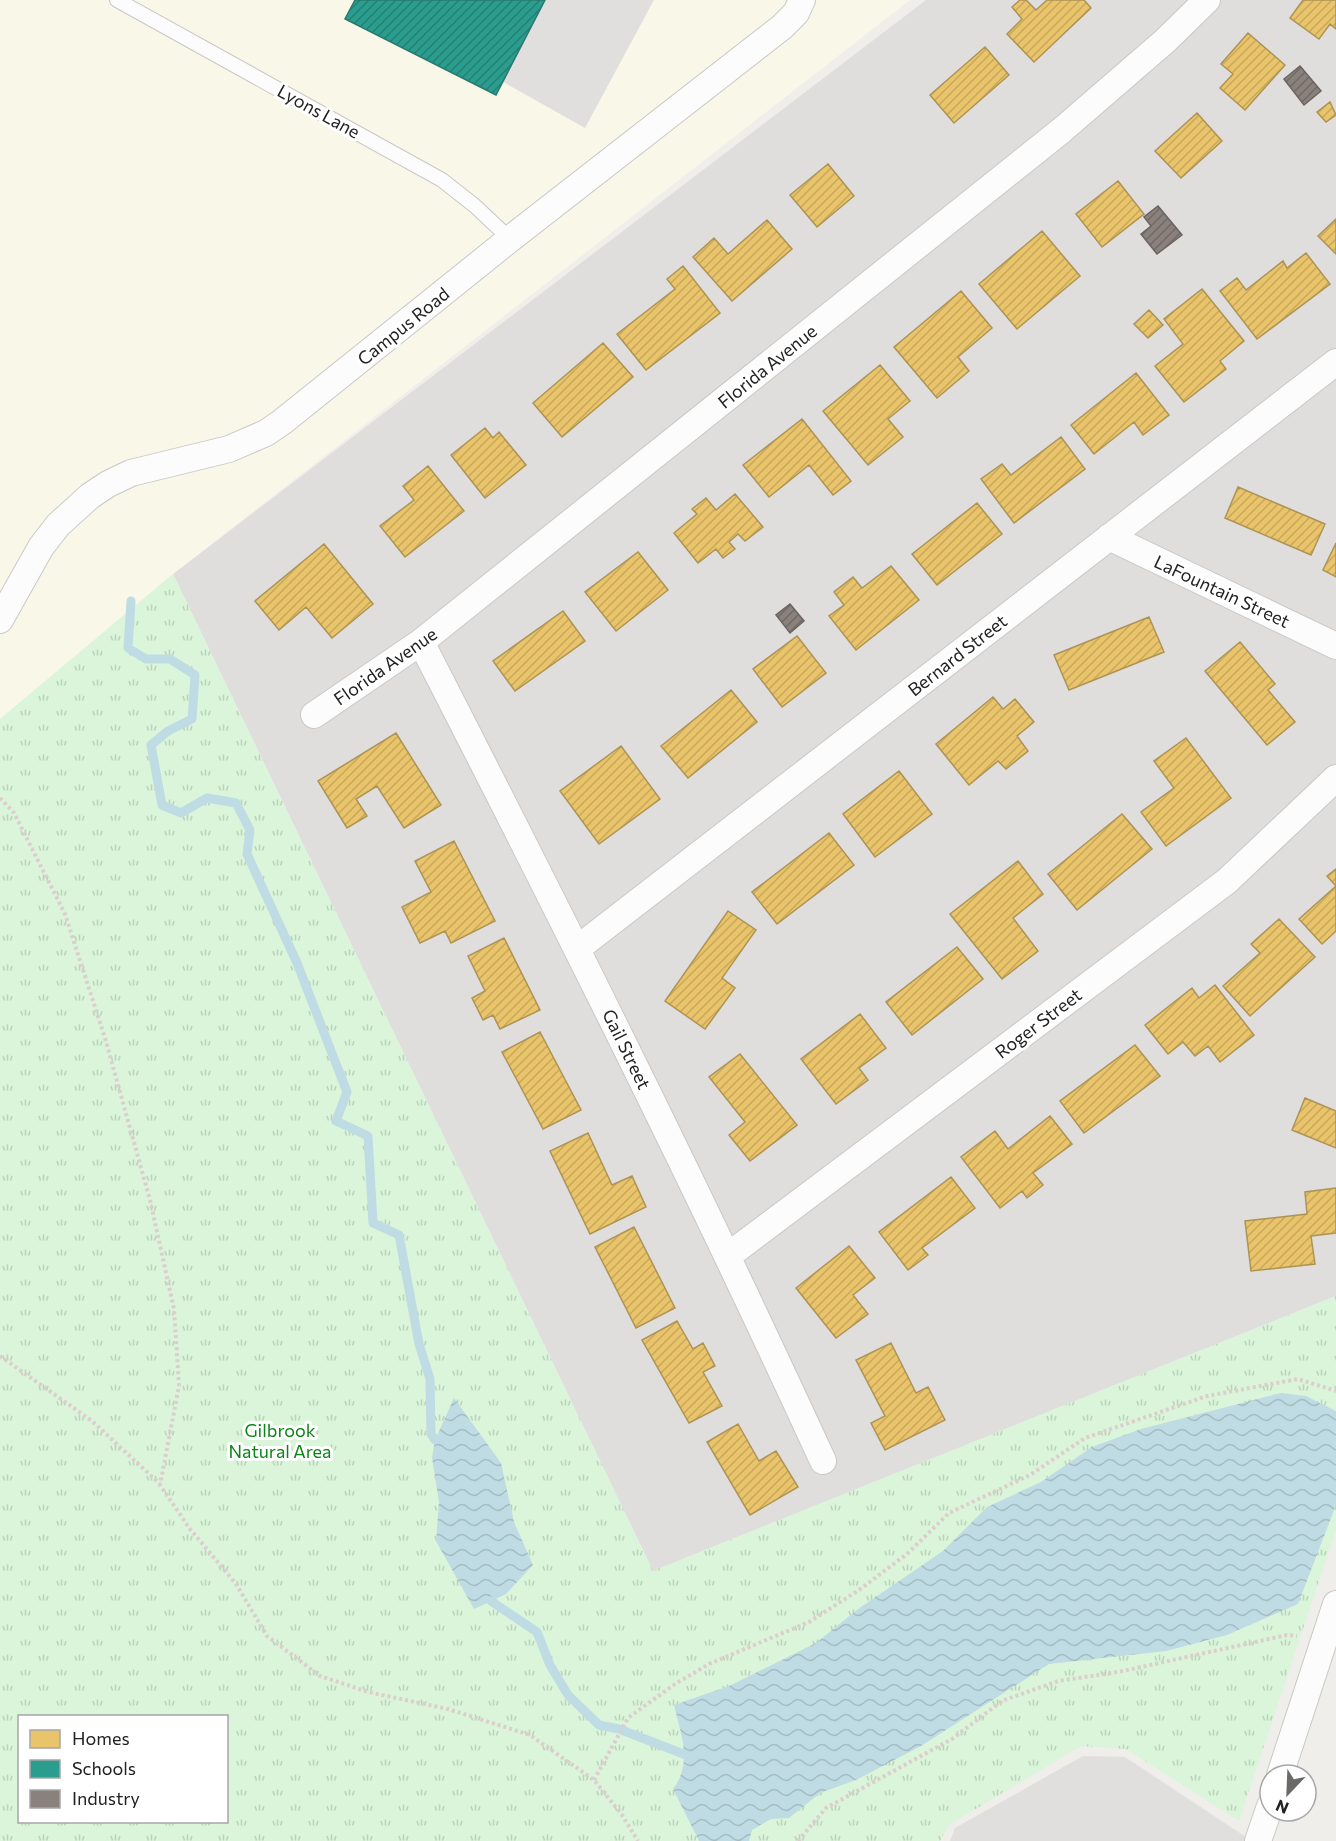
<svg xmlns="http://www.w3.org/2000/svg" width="1336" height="1841" font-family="Commissioner,sans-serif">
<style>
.residential{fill:#dfdedc}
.education{fill:#f8f7e8}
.park{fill:url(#park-tufts);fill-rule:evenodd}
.parking{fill:#e0dfde}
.water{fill:url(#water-waves)}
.homes{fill:url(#homes-hatch);stroke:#ad9354;stroke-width:1.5}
.schools{fill:url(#schools-hatch);stroke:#28786e;stroke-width:1.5}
.industry{fill:url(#industry-hatch);stroke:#6b6461;stroke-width:1.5}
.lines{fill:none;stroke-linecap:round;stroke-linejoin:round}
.stream{stroke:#bfdbe3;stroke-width:9}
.lane-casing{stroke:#c9c8c7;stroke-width:16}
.street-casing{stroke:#c9c8c7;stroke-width:28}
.path{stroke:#dccecd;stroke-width:4;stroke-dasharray:3 3;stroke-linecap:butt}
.lane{stroke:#fdfcfc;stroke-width:14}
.street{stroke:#fdfcfc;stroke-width:26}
.labels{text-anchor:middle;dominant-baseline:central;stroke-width:6;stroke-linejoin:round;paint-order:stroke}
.street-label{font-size:18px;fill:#222;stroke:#fff}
.park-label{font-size:18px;fill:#0c8416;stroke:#fff}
</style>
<defs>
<pattern id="park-tufts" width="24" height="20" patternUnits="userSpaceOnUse" patternTransform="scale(1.5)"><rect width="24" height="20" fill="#daf5da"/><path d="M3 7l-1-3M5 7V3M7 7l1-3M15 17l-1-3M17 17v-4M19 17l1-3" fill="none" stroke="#bbd2bb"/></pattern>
<pattern id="water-waves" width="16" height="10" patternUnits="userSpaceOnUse" patternTransform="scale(1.5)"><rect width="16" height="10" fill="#bfdbe3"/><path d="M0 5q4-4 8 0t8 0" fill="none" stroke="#a4bcc2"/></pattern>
<pattern id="homes-hatch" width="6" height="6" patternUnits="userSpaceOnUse" patternTransform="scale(1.5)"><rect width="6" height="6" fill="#e9c46a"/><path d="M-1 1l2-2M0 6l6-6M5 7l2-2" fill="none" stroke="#c8a85c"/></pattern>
<pattern id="schools-hatch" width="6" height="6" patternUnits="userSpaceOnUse" patternTransform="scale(1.5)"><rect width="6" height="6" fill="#2a9d8f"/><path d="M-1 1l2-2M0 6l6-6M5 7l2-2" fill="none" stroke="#248074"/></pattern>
<pattern id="industry-hatch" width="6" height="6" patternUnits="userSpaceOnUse" patternTransform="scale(1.5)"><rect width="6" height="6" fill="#8a817c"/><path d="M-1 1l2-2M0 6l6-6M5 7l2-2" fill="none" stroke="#706965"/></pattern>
</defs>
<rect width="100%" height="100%" fill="#f0eeeb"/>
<!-- residential -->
<path class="residential" d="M926,0h410v1296l-683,275 -480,-997z"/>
<!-- education -->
<path class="education" d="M0,0h910l-737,574 -173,145z"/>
<!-- park -->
<path class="park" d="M173,574l480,997 683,-275v234l-97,291 -113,-72 -45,-3 -132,79 -9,16h-940v-1122zM20,1716h206v106h-206z"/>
<!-- parking -->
<path class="parking" d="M539,0h115l-69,128 -87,-49z
M1083,1756l42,1 127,84h-302l5,-13z"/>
<!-- water -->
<path class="water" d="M1281,1393l25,3 30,15v94l-38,99 -71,31 -61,16 -117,13 -128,82 -65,34 -36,13 -31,25 -18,1 -19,11 -3,11h-50l-26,-52c20,-26 8,-54 1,-84l55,-19 87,-43 42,-34 85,-58 44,-44 54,-25 51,-35 49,-18z
M454,1398l47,65 13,59 19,43 -27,29 -32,15 -38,-68 3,-39 -7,-44 3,-18z"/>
<!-- homes -->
<path class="homes" d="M1020,0h6l10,10 11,-10h37l7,8 -57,54 -27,-28 15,-15 -10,-12z
M1303,0h33v29l-6,-5 -11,15 -29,-21z
M1248,33l37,32 -40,45 -25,-22 13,-14 -12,-10z
M985,47l24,28 -55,48 -24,-28z
M1330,102l6,13 -10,7 -9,-10z
M1197,113l25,28 -41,37 -26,-27z
M828,164l26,32 -37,31 -27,-32z
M1118,181l26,33 -42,33 -26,-33z
M1336,219v35l-18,-18z
M767,220l25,29 -60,52 -39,-44 21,-19 14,16z
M1042,231l38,45 -63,53 -38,-45z
M1306,253l24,31 -73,55 -37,-48 17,-13 9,12 37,-29 4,7z
M683,266l37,47 -74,57 -29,-36 58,-45 -8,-10z
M1202,289l42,52 -24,20 6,8 -42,33 -29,-36 28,-22 -19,-25z
M961,291l31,37 -34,29 11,14 -32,27 -43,-51z
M1149,310l14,15 -15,13 -14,-14z
M603,343l30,34 -71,60 -29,-34z
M880,365l30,36 -22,18 15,18 -35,28 -45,-54z
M1136,373l33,42 -26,20 -9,-13 -40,32 -23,-29z
M802,419l49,62 -18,14 -24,-30 -40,32 -26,-32z
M485,428l8,10 6,-6 27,33 -41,33 -34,-43z
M1061,437l24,32 -71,54 -33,-44 21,-15 9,11z
M428,466l36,45 -59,46 -25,-31 34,-26 -11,-14z
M1238,487l87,37 -14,31 -86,-37z
M735,494l28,33 -18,14 -7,-7 -9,8 6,7 -12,9 -7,-9 -18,14 -24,-30 23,-19 -5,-5 14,-11 10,12z
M977,503l25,31 -65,51 -25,-31z
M1336,543v34l-13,-7z
M324,544l49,60 -41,34 -26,-31 -27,23 -24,-29z
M638,552l30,38 -52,41 -31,-39z
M891,566l28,34 -63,50 -27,-34 15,-11 -10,-13 19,-15 9,11z
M563,611l22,30 -70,50 -22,-30z
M1149,617l15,35 -95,38 -15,-35z
M797,636l29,37 -44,34 -29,-38z
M1240,642l35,42 -7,6 27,32 -28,23 -62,-74z
M731,690l26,32 -69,56 -27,-32z
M993,697l10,12 12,-10 19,23 -17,14 11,15 -22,18 -8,-8 -29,24 -33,-41z
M396,733l45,72 -37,23 -27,-42 -21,13 11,17 -20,12 -29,-47z
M1186,738l45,60 -65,48 -25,-34 33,-24 -20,-27z
M621,746l39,53 -61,45 -39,-53z
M899,771l33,43 -57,43 -32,-43z
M1122,814l30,35 -75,61 -29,-36z
M829,833l25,32 -77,59 -25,-32z
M454,841l41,80 -44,22 -6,-12 -25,12 -18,-36 29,-15 -16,-31z
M1018,861l25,33 -30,24 25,33 -36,28 -52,-65z
M1336,869v62l-14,13 -23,-25 37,-33 -9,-10z
M728,911l28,19 -34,48 13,10 -30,41 -40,-28z
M1279,919l36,38 -65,59 -27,-30 37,-33 -9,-9z
M504,938l36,72 -40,19 -7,-14 -10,5 -11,-22 13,-7 -17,-35z
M957,947l26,32 -71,56 -26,-33z
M1215,985l39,50 -34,27 -12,-16 -13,10 -12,-14 -15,12 -23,-29 47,-37 7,10z
M860,1014l26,34 -27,20 9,12 -32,24 -35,-45z
M540,1032l41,78 -38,19 -41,-77z
M1135,1045l25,31 -76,57 -24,-32z
M740,1054l57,71 -47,36 -21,-26 16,-13 -36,-45z
M1305,1098l31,13v37l-44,-18z
M1050,1116l22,28 -39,29 10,12 -16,13 -5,-7 -22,17 -39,-51 34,-26 13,18z
M588,1133l24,52 20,-9 14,31 -56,27 -40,-83z
M951,1177l24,31 -53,40 6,7 -20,15 -29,-38z
M1336,1188v45l-25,3 4,28 -64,7 -6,-50 62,-7 -2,-22z
M634,1227l41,81 -39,20 -41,-81z
M849,1246l26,32 -22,17 15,19 -32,24 -40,-50z
M677,1321l16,28 10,-6 12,23 -12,6 19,34 -33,17 -47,-83z
M891,1343l25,50 12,-6 17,33 -60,30 -14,-27 14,-7 -29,-56z
M738,1424l21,37 17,-10 22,36 -48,28 -43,-73z"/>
<!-- schools -->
<path class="schools" d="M355,0h190l-49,95 -151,-76z"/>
<!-- industry -->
<path class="industry" d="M1300,66l21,25 -17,14 -20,-26z
M1158,206l24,29 -25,19 -16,-20 10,-8 -7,-9z
M790,604l14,17 -14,12 -14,-18z"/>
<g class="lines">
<!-- stream -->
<path class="stream" d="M131,601l-3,47 18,11h24l25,16 -3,44 -24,12 -17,14 11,60 19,8 26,-15 29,5 14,27 -3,24 50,109 50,129 -11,29 32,15 5,87 26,12 20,109 11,35 1,55 4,6
M491,1601l46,31 13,33 18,30 31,30 20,4 67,26"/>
<!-- lane casing -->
<g class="lane-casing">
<path id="lane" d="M117,0l325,180 33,26 35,33"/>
</g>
<!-- street casing -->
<g class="street-casing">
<path id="street" d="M1109,537l227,109
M0,620l41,-73 17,-22 32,-29 18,-12 23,-11 98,-24 37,-16 16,-11 228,-183 272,-212 14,-14 6,-13
M421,642c139,271 275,542 402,819
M314,715l107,-73 641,-512 103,-89 42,-41
M578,948l758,-586
M729,1255l498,-374 109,-103
M1280,1775l56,-171
M1258,1841l12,-35"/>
</g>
<!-- path -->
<path class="path" d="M0,798l14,15 51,101 40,124 45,162 24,109 5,77 -19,99 30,44 46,55 31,52 53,40 48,16 80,17 82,26 64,45 28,35 16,26
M0,1356l92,65 68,63
M594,1780l34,-62 47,-34 34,-20 100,-42 50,-32 48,-36 42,-41 81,-38 55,-37 122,-42 91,-17 38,12
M798,1841l28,-33 126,-69 50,-38 56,-20 60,-9 169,-37 10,1"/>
<!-- lane -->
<use href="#lane" class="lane"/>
<!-- street -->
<use href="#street" class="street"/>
</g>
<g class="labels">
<!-- street labels -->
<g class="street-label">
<text transform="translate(319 111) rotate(29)">Lyons Lane</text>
<text transform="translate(403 326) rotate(-39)">Campus Road</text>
<text transform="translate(767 366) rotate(-39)">Florida Avenue</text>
<text transform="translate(1222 591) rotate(25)">LaFountain Street</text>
<text transform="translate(957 655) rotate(-38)">Bernard Street</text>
<text transform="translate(385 666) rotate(-35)">Florida Avenue</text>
<text transform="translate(1038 1023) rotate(-37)">Roger Street</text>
<text transform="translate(627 1049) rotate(64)">Gail Street</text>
</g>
<!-- park labels -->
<g class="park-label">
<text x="280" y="1430">Gilbrook<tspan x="280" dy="21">Natural Area</tspan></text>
</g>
</g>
<!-- legend -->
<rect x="18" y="1715" width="210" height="108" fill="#ffffff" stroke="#a7a7a7" stroke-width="1.5"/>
<rect x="30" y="1730" width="30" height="18" fill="#e9c46a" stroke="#a7a7a7" stroke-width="1.5"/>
<text x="72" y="1745" font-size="18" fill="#222222">Homes</text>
<rect x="30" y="1760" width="30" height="18" fill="#2a9d8f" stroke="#a7a7a7" stroke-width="1.5"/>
<text x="72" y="1775" font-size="18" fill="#222222">Schools</text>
<rect x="30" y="1790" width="30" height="18" fill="#8a817c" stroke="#a7a7a7" stroke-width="1.5"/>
<text x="72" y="1805" font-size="18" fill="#222222">Industry</text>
<!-- north arrow -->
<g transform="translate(1288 1793) rotate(203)"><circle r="28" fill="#ffffff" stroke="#a7a7a7" stroke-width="1.5"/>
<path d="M0-4.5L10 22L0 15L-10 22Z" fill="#6a6968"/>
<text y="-9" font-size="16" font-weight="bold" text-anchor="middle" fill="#222222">N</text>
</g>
</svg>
